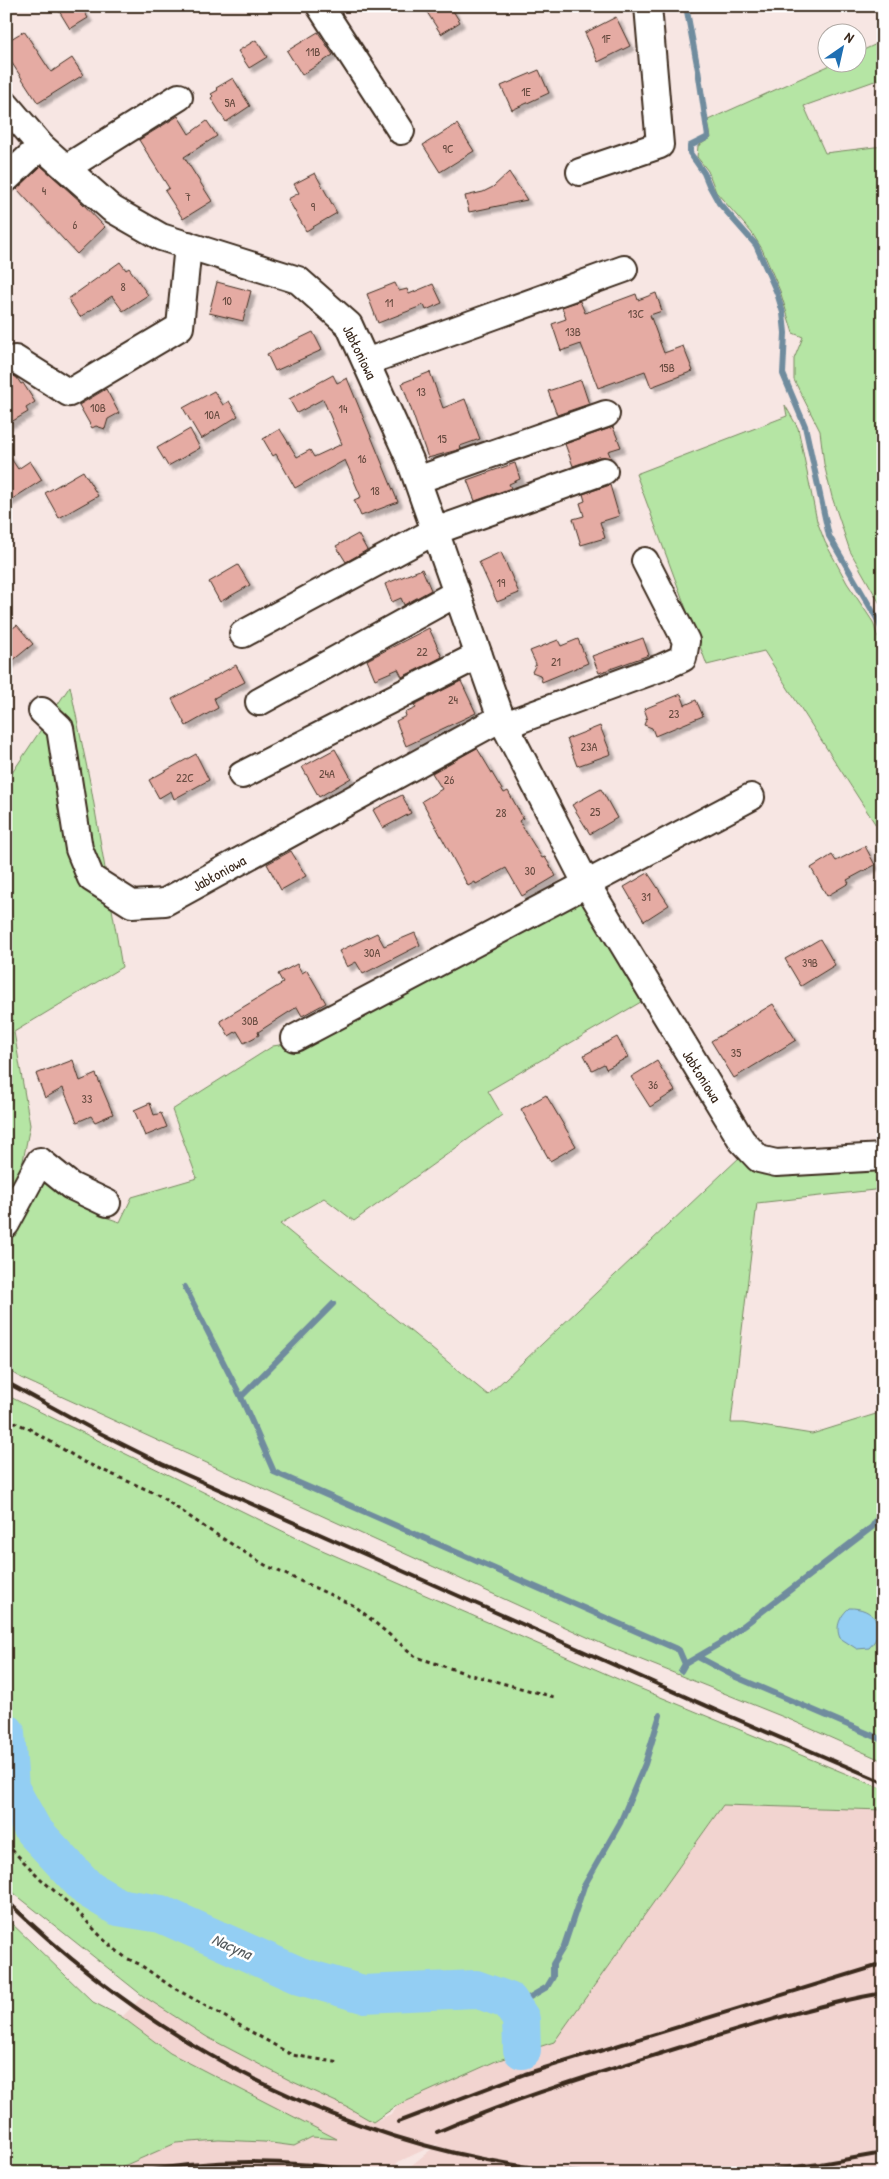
<svg xmlns="http://www.w3.org/2000/svg" width="889" height="2179" font-family="'Patrick Hand',sans-serif">
<style>
.built{fill:#f2d4d0}
.green{fill:#b5e5a4;stroke:#788861}
.water{fill:#93cef3;stroke:#708c9e}
.lines{fill:none;stroke-linecap:round;stroke-linejoin:round}
.stream{stroke:#708c9e;stroke-width:6}
.river{stroke:#93cef3;stroke-width:38}
.building{fill:#e5aba3;stroke:#3b2a1e;filter:url(#shadow)}
.minor-casing{stroke:#3b2a1e;stroke-width:30}
.path{stroke:#3b2a1e;stroke-width:3;stroke-dasharray:4 4;stroke-linecap:butt}
.minor{stroke:#fff;stroke-width:26}
.rail{stroke:#3b2a1e;stroke-width:4}
.labels{text-anchor:middle;dominant-baseline:central;stroke-width:5;stroke-linejoin:round;paint-order:stroke}
.number-label{font-size:12px;fill:#664a3f}
.street-label{font-size:15px;fill:#3b2a1e;stroke:#fff}
.water-label{font-size:16px;font-style:italic;fill:#555b5e;stroke:#fff}
</style>
<defs>
<filter id="shadow"><feDropShadow dx="4.5" dy="4.5" stdDeviation="1" flood-color="#0004"/></filter>
</defs>
<rect width="100%" height="100%" fill="#f7e6e3"/>
<filter id="ink" filterUnits="userSpaceOnUse"><feTurbulence type="fractalNoise" baseFrequency=".02" numOctaves="2"/><feDisplacementMap in="SourceGraphic" scale="10" xChannelSelector="R" yChannelSelector="G"/><feConvolveMatrix kernelMatrix="1 2 1 2 8 2 1 2 1" color-interpolation-filters="sRGB"/></filter>
<g filter="url(#ink)">
<!-- built -->
<path class="built" d="M723,1805l160,5v363h-481l37,-30 -41,19 -8,11h-296l32,-8 50,-22 43,-3 45,2 30,4 18,-9 24,2 -166,-86 -48,-36 21,-21 64,41 140,70 31,13 15,-7 5,-8 98,-44 58,-19z"/>
<!-- green -->
<path class="green" d="M881,42l2,2v34l-79,28 21,47 58,-7v463l-33,-58 -18,-54 -8,-33 -4,-33 -26,-51v-21l9,-22 -10,-4 -13,-42 -18,-42 -10,-16 -36,-41 -8,-21 -11,-14 1,-11 13,-8 -3,-18 127,-57 21,-1 1,-9z
M785,405l13,23 19,93 8,21 22,41 26,39 10,32v182l-119,-185 -57,14 -71,-191 151,-58z
M70,686l21,101 31,180 -108,65 16,93 -7,36v11l-17,27v-417z
M581,897l65,102 -158,92 14,24 -148,106 -30,-23 -44,26 208,171 253,-239 142,12v21l-126,14 -26,220h12l69,11 67,-21 4,-3v351l-92,-41 -182,-73 -588,-269 -15,-9v-126l36,-63 63,37 15,5 12,-25 65,-19 -25,-68 101,-64 43,-7z
M6,1395l307,151 321,140 249,103v21l-160,-5 -169,237 -58,19 -98,44 -25,17 -26,-15 -56,-26 -84,-44 -64,-41 -128,-102 -9,-10z
M6,1918l87,84 29,15 48,36 167,86 -25,-2 -18,9 -30,-4 -45,-2 -43,3 -50,22 -29,8h-91z"/>
<!-- water -->
<path class="water" d="M849,1608c25,-1 40,20 20,40l-12,1 -17,-11c-5,-11 0,-22 9,-30z"/>
<g class="lines">
<!-- stream -->
<path class="stream" d="M686,6l12,64 10,67 -18,9v7l14,20 5,12 10,18 37,42 21,48 6,20 2,20 -2,41 22,52 24,110 47,81 7,15
M185,1287l56,110 33,75 405,178 6,14 -4,7
M241,1397l92,-93
M698,1657l38,20 147,63
M685,1664l36,-21 151,-116 11,-17
M513,2007l34,-20 6,-10v-13l11,-18 20,-60 36,-63 25,-59 15,-49"/>
<!-- river -->
<path class="river" d="M6,1732l4,56 23,42 55,59 30,18 43,7 139,62 63,18 113,-5 33,12 12,18 1,31"/>
</g>
<!-- building -->
<path class="building" d="M56,6h25l7,12 -18,11z
M423,6h27l10,16 -19,12z
M616,17l14,29 -32,16 -13,-29z
M24,31l27,41 21,-14 11,17 -45,28 -32,-49v-12z
M318,32l15,23 -31,20 -15,-24z
M256,40l11,17 -18,11 -11,-17z
M539,70l10,23 -37,17 -11,-24z
M233,78l17,28 -24,16 -15,-24 2,-2 -2,-2 7,-4 -2,-2z
M178,116l11,18 18,-13 10,15 -33,21 28,44 -29,18 -18,-28 4,-3 -30,-48z
M457,124l17,27 -34,21 -17,-27z
M41,166l40,36 24,25 -28,27 -60,-65z
M509,172l18,28 -58,12 -4,-16 18,-4 10,-5z
M315,173l22,40 -31,18 -18,-32 11,-6 -5,-9z
M120,262l6,8 3,-2 19,27 -25,16 -11,-15 -32,21 -12,-18z
M217,282l34,9 -8,30 -34,-8z
M395,283l4,8 8,-2 2,5 24,-10 9,19 -16,7 -2,-5 -46,18 -11,-29z
M656,293l6,18 -12,4 14,38 19,-7 10,25 -42,16 -6,-16 -47,17 -17,-44 -20,7 -9,-27 14,-5 -4,-12 18,-6 5,12 51,-19 2,6z
M313,332l9,18 -47,21 -8,-17z
M6,371l11,7 4,6 2,-1 12,19 -9,6 2,4 -22,13z
M430,372l13,36 22,-9 15,40 -20,7 1,3 -33,9 -26,-75z
M333,375l4,8 10,-5 51,124 -37,14 -7,-16 7,-3 -16,-37 -50,28 -19,-34 -3,2 -10,-17 17,-10 17,28 13,-7 4,7 28,-13 -19,-45 -26,14 -8,-14z
M581,380l8,24 -32,11 -9,-24z
M106,389l13,24 -11,6 -3,10 -9,-3 -4,2 -13,-23z
M214,391l9,14 6,-4 9,15 -37,23 -18,-31z
M613,427l8,20 -13,4 3,7 -12,-1 -26,9 -8,-22z
M190,429l10,19 -32,18 -11,-18z
M6,451l12,18 12,-8 12,19 -36,23z
M515,463l5,16 -11,5 2,4 -36,13 -8,-21z
M83,471l15,25 -39,22 -14,-25z
M610,485l9,31 -19,6 5,16 -24,7 -8,-26 11,-3 -4,-13 5,-2 -2,-7z
M358,534l9,16 -21,12 -10,-16z
M501,552l18,41 -22,9 -18,-40z
M238,565l12,20 -30,17 -11,-20z
M422,569l9,21 -27,15 -3,-7 -9,4 -7,-18z
M17,625l16,19 -27,22v-33z
M429,628l13,29 -40,20 -4,-8 -23,10 -8,-19z
M643,638l6,17 -50,18 -7,-17z
M578,639l10,24 -46,19 -2,-7 -8,-3 4,-8 -6,-13 28,-11 3,6z
M236,665l9,17 -31,16 4,10 -32,18 -14,-27z
M461,681l15,32 -70,33 -10,-25 10,-5 -1,-3 11,-5 -2,-3z
M681,694l4,11 11,-5 7,16 -48,20 -3,-8 -8,-3 3,-8 -3,-8z
M600,726l11,28 -34,12 -10,-27z
M477,748l27,45 4,-2 15,27 -4,3 23,37 3,-1 11,19 -34,20 -16,-28 -30,16 -1,-2 -7,4 -46,-85 20,-12 -10,-16z
M335,749l16,29 -32,19 -17,-30z
M196,754l13,26 -35,19 -3,-8 -12,7 -10,-18z
M601,789l16,29 -27,16 -18,-29z
M402,795l9,18 -28,15 -10,-18z
M865,846l10,19 -28,15 2,3 -22,13 -16,-28 21,-13 4,6z
M291,851l15,25 -25,14 -14,-26z
M648,873l21,32 -25,16 -20,-34z
M377,933l7,13 31,-13 5,12 -57,29 -7,-12 -9,5 -8,-16z
M820,939l15,26 -34,21 -16,-27z
M297,964l5,9 5,-3 19,33 -24,13 -5,-9 -39,25 1,3 -15,8 -7,-12 -8,5 -9,-15 63,-38 -5,-9z
M773,1004l23,36 -62,38 -23,-37z
M617,1037l11,20 -22,12 -2,-5 -12,6 -8,-15z
M73,1060l7,21 16,-7 17,40 -18,8 -4,-6 -14,6 -14,-34 -18,10 -9,-24z
M657,1061l18,30 -25,16 -19,-30z
M546,1095l30,51 -26,15 -29,-52z
M150,1103l4,12 7,-2 6,14 -22,9 -11,-26z"/>
<g class="lines">
<!-- minor casing -->
<g class="minor-casing">
<path id="minor" d="M320,6l81,125
M6,105l35,41 71,63 49,28 137,43 51,45 61,135 91,258 85,165 156,258 17,18 17,4 107,-6
M66,168l113,-71
M580,172l80,-27 -12,-139
M6,179l35,-33
M15,359l54,34 111,-66 8,-82
M366,362l258,-93
M417,480l189,-66
M243,634l192,-103 169,-60
M259,702l198,-109
M42,711l18,17 19,121 12,29 41,26 33,-2 336,-184
M505,725l158,-58 20,-9 3,-17 -41,-80
M242,775l237,-120
M295,1038l456,-241
M6,1224l34,-63 31,25 36,17"/>
</g>
<!-- path -->
<path class="path" d="M6,1419l22,9 56,34 73,32 49,34 59,37 90,41 61,51 52,17 86,23
M6,1844l36,36 34,30 31,33 19,15 13,6 30,21 123,70 49,8"/>
<!-- minor -->
<use href="#minor" class="minor"/>
<!-- rail -->
<path class="rail" d="M6,1382l90,49 66,33 558,248 163,70
M6,1900c156,152 358,256 577,273
M398,2122l127,-48 358,-110
M437,2132c80,-35 162,-59 244,-85 67,-20 133,-42 202,-54
M134,2173c77,-15 158,-14 235,0
M744,2173l76,-9 63,-11"/>
</g>
</g>
<g class="labels">
<!-- number labels -->
<g class="number-label">
<text x="606" y="38">1F</text>
<text x="313" y="51">11B</text>
<text x="526" y="91">1E</text>
<text x="230" y="102">5A</text>
<text x="448" y="148">9C</text>
<text x="44" y="190">4</text>
<text x="188" y="196">7</text>
<text x="313" y="206">9</text>
<text x="75" y="224">6</text>
<text x="123" y="286">8</text>
<text x="227" y="300">10</text>
<text x="389" y="302">11</text>
<text x="636" y="313">13C</text>
<text x="573" y="331">13B</text>
<text x="667" y="367">15B</text>
<text x="421" y="391">13</text>
<text x="98" y="407">10B</text>
<text x="343" y="408">14</text>
<text x="212" y="414">10A</text>
<text x="442" y="438">15</text>
<text x="362" y="458">16</text>
<text x="375" y="490">18</text>
<text x="501" y="582">19</text>
<text x="422" y="651">22</text>
<text x="556" y="661">21</text>
<text x="453" y="699">24</text>
<text x="674" y="713">23</text>
<text x="589" y="746">23A</text>
<text x="327" y="773">24A</text>
<text x="185" y="777">22C</text>
<text x="449" y="779">26</text>
<text x="595" y="811">25</text>
<text x="501" y="812">28</text>
<text x="530" y="870">30</text>
<text x="646" y="896">31</text>
<text x="372" y="952">30A</text>
<text x="810" y="962">39B</text>
<text x="250" y="1020">30B</text>
<text x="736" y="1052">35</text>
<text x="653" y="1084">36</text>
<text x="87" y="1098">33</text>
</g>
<!-- street labels -->
<g class="street-label">
<text transform="translate(360 352) rotate(64)">Jabłoniowa</text>
<text transform="translate(219 873) rotate(-29)">Jabłoniowa</text>
<text transform="translate(702 1076) rotate(58)">Jabłoniowa</text>
</g>
<!-- water labels -->
<g class="water-label">
<text transform="translate(232 1946) rotate(24)">Nacyna</text>
</g>
</g>
<!-- margin -->
<rect width="889" height="2179" fill="none" stroke="#fff" stroke-width="25"/>
<rect x="12" y="12" width="864" height="2154" fill="none" stroke="#3b2a1e" stroke-width="2" filter="url(#ink)"/>
<!-- north arrow -->
<g transform="translate(842 48) rotate(34)"><circle r="24" fill="#ffffff" stroke="#b1aaa5"/>
<path d="M0-4L9 19L0 12L-9 19Z" fill="#1f6fb2"/>
<text y="-8" font-size="14" font-weight="bold" text-anchor="middle" fill="#3b2a1e">N</text>
</g>
</svg>
